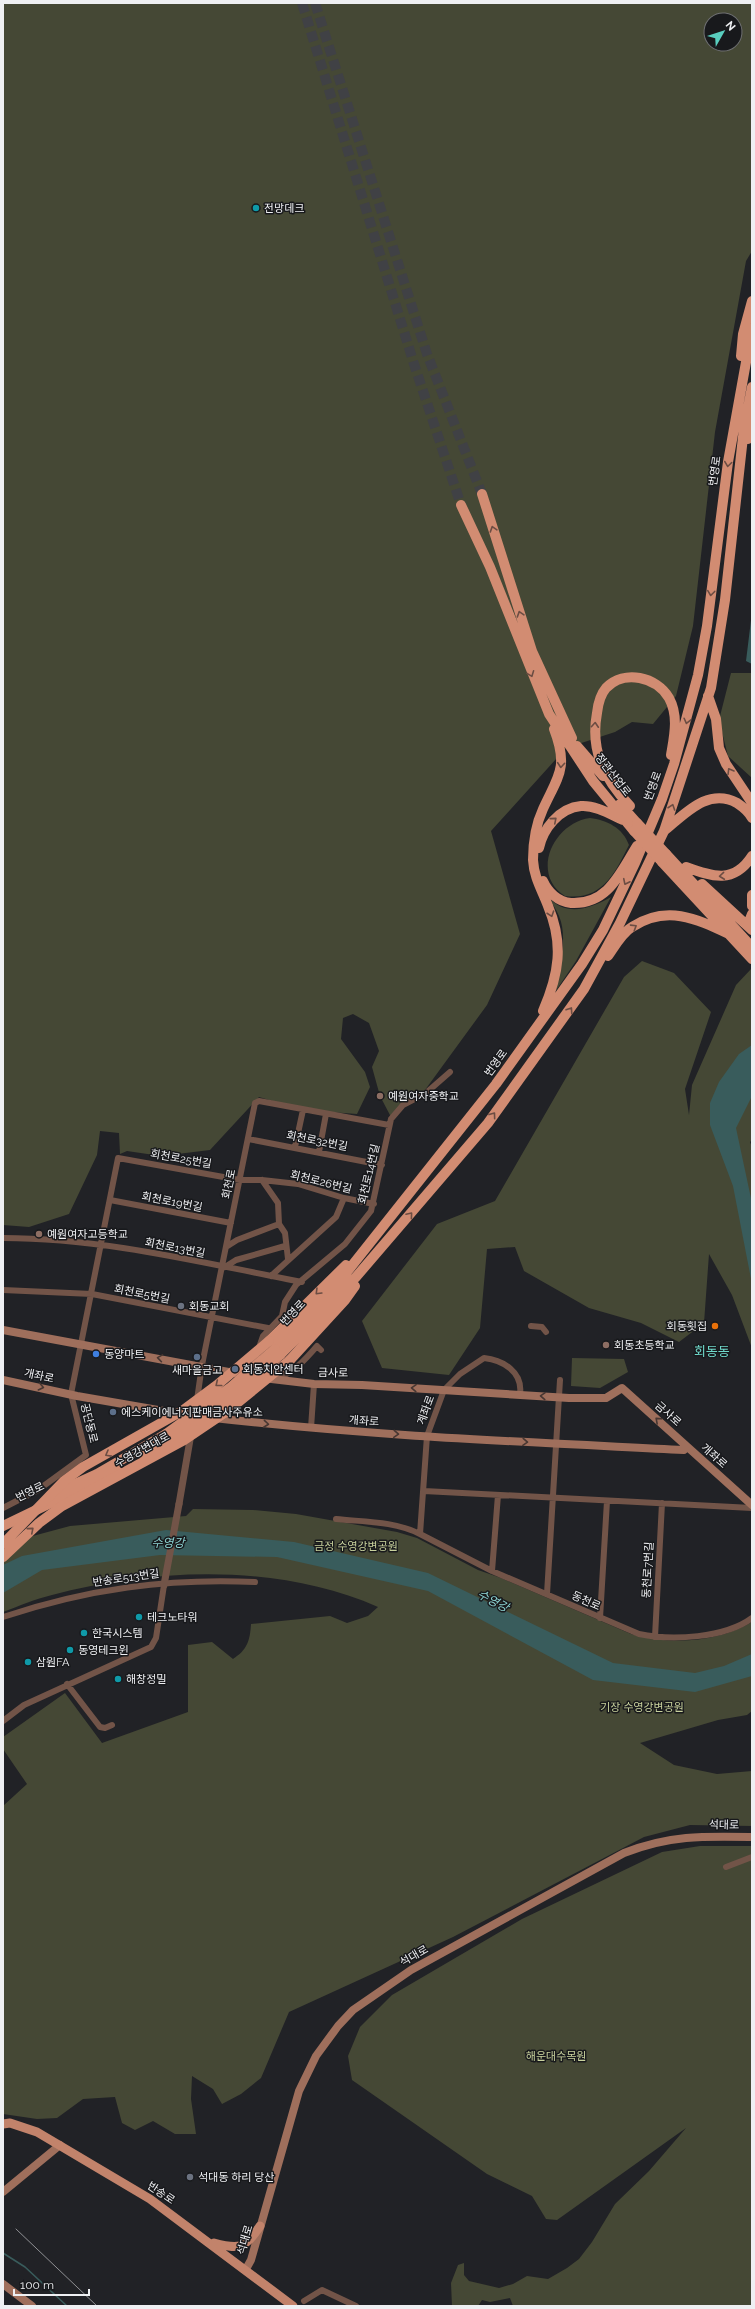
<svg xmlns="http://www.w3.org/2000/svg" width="755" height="2309" font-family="Raleway,'Noto Sans KR',sans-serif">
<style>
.green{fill:#454835;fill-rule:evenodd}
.water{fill:#395c5c}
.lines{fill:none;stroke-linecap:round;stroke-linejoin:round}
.stream{stroke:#395c5c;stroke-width:1.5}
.trunk-tunnel{stroke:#404145;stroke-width:10;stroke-dasharray:10 5;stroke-linecap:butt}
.minor{stroke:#725448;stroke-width:6}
.tertiary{stroke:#725448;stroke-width:7}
.secondary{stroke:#9f6f5c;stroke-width:8}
.primary{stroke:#c2836b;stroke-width:9}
.trunk{stroke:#d28c72;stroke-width:10}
.tram{stroke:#8f9093;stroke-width:1}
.tertiary-bridge{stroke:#725448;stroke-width:7}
.trunk-bridge{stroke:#d28c72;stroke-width:10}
.oneway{stroke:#6c4d43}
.oneway2{stroke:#473732}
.culture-dot{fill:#0f9aa8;stroke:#18191c;stroke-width:1.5}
.education-dot{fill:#8d6e63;stroke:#18191c;stroke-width:1.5}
.worship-dot{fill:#6b7280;stroke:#18191c;stroke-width:1.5}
.food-dot{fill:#e8710a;stroke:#18191c;stroke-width:1.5}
.shop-dot{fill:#3f7fe0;stroke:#18191c;stroke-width:1.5}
.service-dot{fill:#5c6f8a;stroke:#18191c;stroke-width:1.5}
.labels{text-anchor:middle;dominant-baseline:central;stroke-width:3;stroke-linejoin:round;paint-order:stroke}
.poi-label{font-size:11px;fill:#eff0f3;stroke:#18191c;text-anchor:start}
.street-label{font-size:11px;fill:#eff0f3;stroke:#18191c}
.park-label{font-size:11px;fill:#c9d29d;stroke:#18191c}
.water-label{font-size:12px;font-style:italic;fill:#8dd4d3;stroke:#18191c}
.quarter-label{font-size:13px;fill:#6fd8ca;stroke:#18191c}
</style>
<rect width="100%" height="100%" fill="#212226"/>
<!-- green -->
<path class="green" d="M3,3h749v248l-6,10 -31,171 -22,194 -17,70 -23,28 -21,-2 -17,10 -49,16 -75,83 29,103 -33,71 -62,85 -34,27 -11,-21 -8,-29 7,-16 -10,-28 -16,-9 -10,4 -2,21 24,33 5,15 -13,27 -54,-4 -44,-13 -49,53 -49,6 -34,-5 -7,3 -1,-21 -19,-2 -3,24 -28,59 -40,13 -26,-2zM711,20h24v24h-24z
M731,673h21v105l-24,-22 -9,-36z
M590,818c17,2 33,10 39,27 -14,28 -27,56 -64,51 -35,-22 -12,-73 25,-78z
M548,897c18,20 42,12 63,0l-35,64 -23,34c5,-23 16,-56 6,-79 -3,-7 -7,-13 -11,-19z
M642,961l32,12 37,39 -26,77 4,26 3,-30 44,-100 16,-17v172l-2,2 2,5v201l-20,-53 -23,-41 -5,69 -25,19 -38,-19 -52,-15 -65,-37 -9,-24 -28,2 -7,79 -31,47 -67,-7 -20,-47 75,-97 58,-23 129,-224z
M572,1358l52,1 4,13 -28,16 -29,-2z
M193,1509l60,1 43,4 101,18 20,6 61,32 23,8 130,56c39,11 86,9 121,-12v89l-5,4 -29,5 -78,23 34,22 43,9 35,-3v55l-62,-1 -46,12 -191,100 -164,75 -28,66 -20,16 -19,10 -9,-15 -21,-13 -1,23 5,35h-21l-22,-13 -18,9 -13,-7 -7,-26 -32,2 -26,19 -20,1 -34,-5v-308l24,-22 -24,-35v-12l62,-44 37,50 86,-31v-67l24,-3 21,17c14,-9 17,-18 18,-35l79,-8 17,7 21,-7 10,-9c-100,-44 -222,-39 -326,-12 -17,4 -33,11 -49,17v-68l67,-18 116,-10z
M700,1846h52v460h-239l-3,-8 -20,4 -8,-2 -4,6h-26l-1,-23 7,-18 6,-2v12l5,6 30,7 14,-4 14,-8 21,3 19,-11 12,-9 13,-17 23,-38 34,-33 37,-43 -129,92 -11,-1 -14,-23 -45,-22 -135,-94 -4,-24 12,-29 32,-32 130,-76 140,-67z"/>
<!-- water -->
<path class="water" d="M752,612v52l-6,-3z
M752,1045v51l-16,32 16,75v81l-19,-98 -23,-61v-22l9,-21 20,-28z
M166,1530l128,12 134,31 185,90 82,10 29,-7 28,-12v22l-57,16 -102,-12 -165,-89 -151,-34 -117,-2 -118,15 -39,23v-28l19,-9z"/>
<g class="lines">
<!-- stream -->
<path class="stream" d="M3,2253l22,14 42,39"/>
<!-- trunk-tunnel -->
<path class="trunk-tunnel" d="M302,3l112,361 47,141
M315,3l112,351 55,140"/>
<!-- minor -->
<path class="minor" d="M248,1139l134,26
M295,1147l8,-37
M319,1152l7,-38
M262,1180l16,23 1,21 6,9 3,26
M110,1200l121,23
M3,1238c101,0 200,25 299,44
M226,1247l11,-7 42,-16
M225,1267l11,-7 49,-14
M271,1276l65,-59 8,-19
M3,1290l89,4 176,34
M531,1326l11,1 4,5
M244,1370l11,-11 8,-23 19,-20 3,-14 11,-17 49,-41 26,-33 20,-92 12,-14 23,-12 24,-21
M276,1379c17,-6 29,-19 41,-33l4,4
M520,1394c3,-22 -17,-34 -36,-36l-24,16 -16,16 -17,46 -7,98 72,37 147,63c33,7 86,4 113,-16
M197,1400l5,-35 53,-262 4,-2 130,24
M311,1428l3,-44
M424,1491l328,17
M3,1508l35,-18 48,-35 -15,-61 47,-236 122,22h22l36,4 46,14 30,6
M336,1519c28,3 58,2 84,15
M492,1571l6,-76
M547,1594l13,-214
M3,1617c84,-28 164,-39 252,-35
M600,1618l7,-117
M655,1637l7,-134
M67,1684l33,43 5,1 7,-3
M3,1721l21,-16 127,-58 5,-9 8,-53
M726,1867l26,-10
M304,2301l18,-11 34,16"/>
<!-- tertiary -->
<path class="tertiary" d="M179,1504l12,-70"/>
<!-- secondary -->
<path class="secondary" d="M3,1330l247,46
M263,1378l51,6 48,1 207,13h37l16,-10 130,117
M3,1380l74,16 104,18
M214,1418c156,18 313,24 470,32l3,-3
M3,2192l57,-47
M246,2269l5,-9 48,-169 17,-35 22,-30 15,-16 58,-40 213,-117c45,-18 80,-17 128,-16
M3,2284l29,22"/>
<!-- primary -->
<path class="primary" d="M3,2124l7,-1 27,9 113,67 143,107
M214,2243c26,7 31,5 46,-17"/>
<!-- trunk -->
<path class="trunk" d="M741,356l2,-22 9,-33
M748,439l4,-16
M482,494l50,157 40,87
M461,505l29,62 59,147 44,67 41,50
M708,696l8,23 3,29 7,16 26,39
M577,746l26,30
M620,804l17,19
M630,806c-26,-27 -40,-56 -33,-93 1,-9 3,-18 9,-25 18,-19 51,-11 63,10 10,18 5,39 2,57
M664,831c21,-17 44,-44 73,-28 6,4 12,9 15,15
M539,848c4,-19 20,-40 42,-42 14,-1 29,8 42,14
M666,854l86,93
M662,862l90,97
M686,867c27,10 48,17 66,-11
M543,881c5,11 15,21 28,22 37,2 49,-30 66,-57
M702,884l50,46
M752,895v11
M748,924l4,-10
M608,956c7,-10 14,-23 24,-29 35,-23 65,-8 99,8
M543,1011c16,-37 21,-67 5,-105 -6,-16 -14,-28 -15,-46 0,-17 3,-36 10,-51 15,-33 26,-41 11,-80
M269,1341l77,-76
M275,1349l60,-62 161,-203 86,-120 21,-34 32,-67 27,-64 12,-35 24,-89 9,-49 21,-164 24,-133
M280,1355l76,-78 132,-154 96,-134 36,-66 44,-92 47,-143 14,-88 19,-172 8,-41
M290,1360l55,-60 10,-14
M145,1456l26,-15
M51,1495l46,-21 69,-40
M3,1526l114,-55"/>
<!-- tram -->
<path class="tram" d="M16,2229l81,77"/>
<!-- tertiary-bridge -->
<path class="tertiary-bridge" d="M164,1585l15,-81"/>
<!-- trunk-bridge -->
<path class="trunk-bridge" d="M637,823l29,31
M634,831l28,31
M166,1434l65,-47 44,-38
M171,1441l60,-44 49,-42
M3,1544l61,-63 19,-14 99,-56 35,-26 52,-44
M3,1557l36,-34 23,-17 122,-66 46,-31 60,-49"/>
</g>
<!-- one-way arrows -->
<defs><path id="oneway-chevron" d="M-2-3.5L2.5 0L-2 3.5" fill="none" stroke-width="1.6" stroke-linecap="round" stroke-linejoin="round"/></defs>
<g class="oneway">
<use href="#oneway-chevron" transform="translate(728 464) rotate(98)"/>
<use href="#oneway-chevron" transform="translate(493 529) rotate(-108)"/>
<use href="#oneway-chevron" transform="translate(711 593) rotate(97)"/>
<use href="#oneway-chevron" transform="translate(520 614) rotate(-108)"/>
<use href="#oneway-chevron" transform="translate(531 674) rotate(69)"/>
<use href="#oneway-chevron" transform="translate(687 721) rotate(104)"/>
<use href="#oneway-chevron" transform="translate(595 725) rotate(-86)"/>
<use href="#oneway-chevron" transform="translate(561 765) rotate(95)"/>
<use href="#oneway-chevron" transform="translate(730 771) rotate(-121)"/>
<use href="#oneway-chevron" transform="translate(672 807) rotate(-71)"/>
<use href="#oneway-chevron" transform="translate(554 820) rotate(-41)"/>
<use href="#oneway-chevron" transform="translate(722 876) rotate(174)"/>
<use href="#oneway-chevron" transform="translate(626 882) rotate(116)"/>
<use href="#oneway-chevron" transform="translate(551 914) rotate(71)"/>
<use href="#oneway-chevron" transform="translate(634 927) rotate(-32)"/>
<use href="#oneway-chevron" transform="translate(570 1010) rotate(-56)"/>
<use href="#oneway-chevron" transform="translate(493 1115) rotate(-54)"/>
<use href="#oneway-chevron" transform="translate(410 1215) rotate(-50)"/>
<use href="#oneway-chevron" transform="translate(318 1292) rotate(135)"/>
<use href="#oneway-chevron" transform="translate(218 1384) rotate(141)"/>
<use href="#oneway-chevron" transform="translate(108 1454) rotate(151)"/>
<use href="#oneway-chevron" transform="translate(31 1530) rotate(-41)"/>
</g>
<g class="oneway2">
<use href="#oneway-chevron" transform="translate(160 1358) rotate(-171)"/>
<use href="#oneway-chevron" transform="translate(41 1387) rotate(12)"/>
<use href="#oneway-chevron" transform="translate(414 1388) rotate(-177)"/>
<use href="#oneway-chevron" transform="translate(543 1396) rotate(-177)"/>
<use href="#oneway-chevron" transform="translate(658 1420) rotate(-138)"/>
<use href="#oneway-chevron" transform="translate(266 1424) rotate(6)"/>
<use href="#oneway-chevron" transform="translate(396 1434) rotate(4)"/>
<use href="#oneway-chevron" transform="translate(525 1442) rotate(3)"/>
</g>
<!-- markers -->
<g class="culture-dot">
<circle cx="256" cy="208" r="4"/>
<circle cx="139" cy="1617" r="4"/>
<circle cx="84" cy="1633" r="4"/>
<circle cx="70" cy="1650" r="4"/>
<circle cx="28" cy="1662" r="4"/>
<circle cx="118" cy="1679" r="4"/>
</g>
<g class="education-dot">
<circle cx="380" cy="1096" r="4"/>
<circle cx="39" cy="1234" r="4"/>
<circle cx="606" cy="1345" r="4"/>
</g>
<g class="worship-dot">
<circle cx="181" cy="1306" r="4"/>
<circle cx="190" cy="2177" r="4"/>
</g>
<circle class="food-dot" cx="715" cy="1326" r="4"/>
<circle class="shop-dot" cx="96" cy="1354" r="4"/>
<g class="service-dot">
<circle cx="197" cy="1357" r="4"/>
<circle cx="235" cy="1369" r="4"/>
<circle cx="113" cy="1412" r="4"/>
</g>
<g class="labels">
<!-- poi labels -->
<g class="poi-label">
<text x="264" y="208">전망데크</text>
<text x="388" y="1096">예원여자중학교</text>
<text x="47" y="1234">예원여자고등학교</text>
<text x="189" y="1306">회동교회</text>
<text x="707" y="1326" text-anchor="end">회동횟집</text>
<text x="614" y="1345">회동초등학교</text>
<text x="104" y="1354">동양마트</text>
<text x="243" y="1369">회동치안센터</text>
<text x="197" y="1370" text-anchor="middle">새마을금고</text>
<text x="121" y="1412">에스케이에너지판매금사주유소</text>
<text x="147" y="1617">테크노타워</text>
<text x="92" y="1633">한국시스템</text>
<text x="78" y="1650">동영테크윈</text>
<text x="36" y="1662">삼원FA</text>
<text x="126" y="1679">해창정밀</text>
<text x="198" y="2177">석대동 하리 당산</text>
</g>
<!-- street labels -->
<g class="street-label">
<text transform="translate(715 471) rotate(-82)">번영로</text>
<text transform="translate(613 775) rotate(52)">정관산업로</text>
<text transform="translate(653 786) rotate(-70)">번영로</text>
<text transform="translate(496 1063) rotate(-54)">번영로</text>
<text transform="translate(317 1141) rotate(11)">회천로32번길</text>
<text transform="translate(181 1159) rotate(10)">회천로25번길</text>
<text transform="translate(369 1174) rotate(-77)">회천로14번길</text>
<text transform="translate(321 1182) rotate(14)">회천로26번길</text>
<text transform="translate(229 1184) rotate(-79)">회천로</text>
<text transform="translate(172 1202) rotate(11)">회천로19번길</text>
<text transform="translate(175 1248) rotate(11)">회천로13번길</text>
<text transform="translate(142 1294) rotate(11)">회천로5번길</text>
<text transform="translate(293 1313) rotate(-46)">번영로</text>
<text transform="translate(333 1373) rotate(1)">금사로</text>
<text transform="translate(39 1376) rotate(12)">개좌로</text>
<text transform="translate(426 1410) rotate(-70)">계좌로</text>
<text transform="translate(668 1414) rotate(42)">금사로</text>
<text transform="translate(364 1421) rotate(4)">개좌로</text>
<text transform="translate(89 1423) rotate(76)">공단동로</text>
<text transform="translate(142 1450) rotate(-29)">수영강변대로</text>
<text transform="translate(714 1456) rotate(42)">개좌로</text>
<text transform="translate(30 1492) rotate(-26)">번영로</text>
<text transform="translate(648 1570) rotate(-87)">동천로7번길</text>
<text transform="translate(126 1578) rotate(-8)">반송로513번길</text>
<text transform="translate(586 1601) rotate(24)">동천로</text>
<text transform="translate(724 1825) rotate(1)">석대로</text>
<text transform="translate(414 1956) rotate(-30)">석대로</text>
<text transform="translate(161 2193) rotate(34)">반송로</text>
<text transform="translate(245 2240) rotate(-74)">석대로</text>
</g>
<!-- park labels -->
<g class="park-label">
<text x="356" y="1546">금정 수영강변공원</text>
<text x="642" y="1707">기장 수영강변공원</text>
<text x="556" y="2056">해운대수목원</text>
</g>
<!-- water labels -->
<g class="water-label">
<text x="168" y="1543">수영강</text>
<text transform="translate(493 1601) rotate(28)">수영강</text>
</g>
<!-- quarter labels -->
<g class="quarter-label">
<text x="712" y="1351">회동동</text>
</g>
</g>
<!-- border -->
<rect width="755" height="2309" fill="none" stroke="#eff0f3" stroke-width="8"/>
<!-- north arrow -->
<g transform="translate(723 32) rotate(51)"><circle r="19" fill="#18191c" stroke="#6e6f72"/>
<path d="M0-3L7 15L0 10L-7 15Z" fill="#59cebf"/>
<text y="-6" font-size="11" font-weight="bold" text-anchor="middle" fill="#eff0f3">N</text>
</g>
<!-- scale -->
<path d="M14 2289v6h75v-6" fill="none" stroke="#eff0f3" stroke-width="2"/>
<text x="20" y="2289" font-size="12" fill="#eff0f3" stroke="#18191c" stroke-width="3" paint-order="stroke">100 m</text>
</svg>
